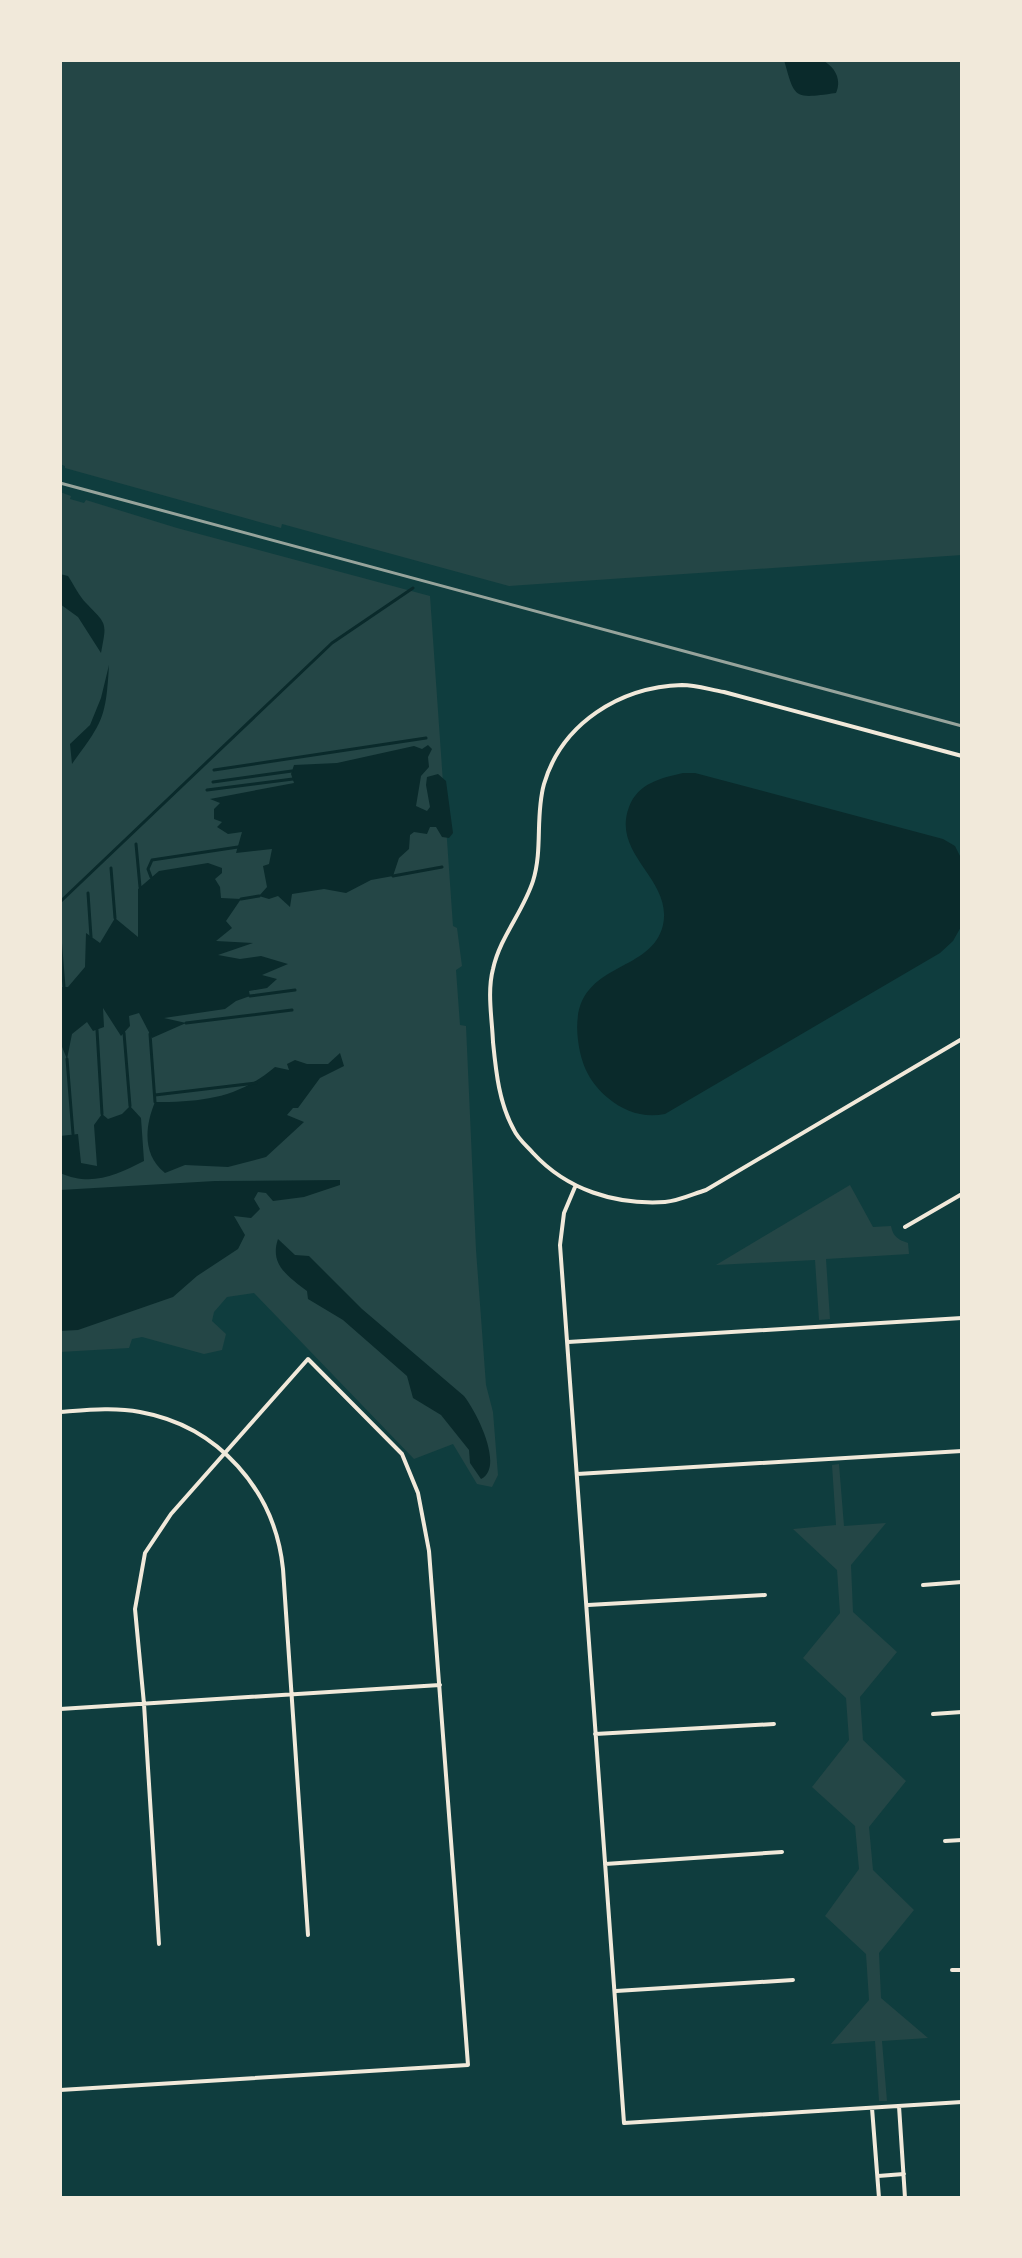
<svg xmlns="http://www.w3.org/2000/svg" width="1022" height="2258" font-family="Jost,sans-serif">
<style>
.green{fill:#244646}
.water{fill:#0a2a2b}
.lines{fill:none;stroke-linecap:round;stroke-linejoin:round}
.stream{stroke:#0a2a2b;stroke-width:3}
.minor{stroke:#f1e9da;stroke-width:4}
.rail{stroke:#97a49c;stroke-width:3}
</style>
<rect width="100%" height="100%" fill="#0f3d3e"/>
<!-- green -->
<path class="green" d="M60,60h902v495l-453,31 -227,-62 -1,4 -216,-60v-2l-5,-2z
M60,492l11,4 -1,3 14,4 2,-3 91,28 253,68 23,330 4,2 5,38 -6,4 4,55 6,1 10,224 10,135 7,27 5,63 -6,12 -15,-3 -24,-40 -39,15 -160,-166 -27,4 -13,15 -2,9 14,13 -4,16 -18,4 -62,-17 -10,2 -3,9 -69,4z
M850,1185l23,42 18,-1c2,11 8,14 17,17l1,11 -83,5 4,60 -11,1 -4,-60 -99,5z
M839,1464l5,62 42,-3 -35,42 2,47 44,40 -37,45 3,43 43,41 -37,46 4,43 41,40 -35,43 2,45 47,40 -46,3 5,60h-8l-4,-60 -44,3 38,-44 -3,-46 -41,-38 34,-47 -4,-43 -43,-39 37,-47 -3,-42 -43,-40 37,-45 -3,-43 -44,-41 43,-4 -4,-60z"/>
<!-- water -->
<path class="water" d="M784,60h38c13,7 20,19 14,33 -43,6 -41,6 -52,-33z
M60,574l8,2c6,9 11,20 18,27 21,22 21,18 15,50l-23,-36 -18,-13z
M109,665c-3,53 -6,57 -37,99l-2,-20 20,-19 11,-27z
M428,745l4,4 -4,8 1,10 -8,9 -5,30 11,5 3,-4 -4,-22 1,-8 11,-3 8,7 7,52 -4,5 -7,-1 -6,-10h-6l-3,7 -13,-2 -4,3 -1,14 -10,9 -6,18 -22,4 -25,13 -22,-4 -32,5 -2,13 -12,-11 -9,3 -10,-3 8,-9 -4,-21 6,-2 3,-15 -36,4 6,-21 -14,2 -11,-7 5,-5 -8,-3v-10l6,-6 -10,-4 84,-16 -3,-9 3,-9 43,-2 77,-17 8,3z
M683,773h12l248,66 12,7 5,10 2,69 -9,16 -13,12 -275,161c-22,4 -40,-2 -57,-16 -19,-16 -27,-34 -30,-58 -10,-81 73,-63 85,-115 10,-46 -52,-70 -34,-118 9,-24 32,-29 54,-34z
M208,863l14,5v5l-7,6 5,8 1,11 20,1 -15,22 6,7 -16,13 37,2 -35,12 22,4 21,-3 27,8 -26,11 15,4 -10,9 -18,3 1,5 -14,5 -11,8 -61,9 22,5 -34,15 -13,-25 -10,3 1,10 -9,10 -18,-28 1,19 -11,4 -6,-9 -15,12 -5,25 -7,-17 1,-55h7l17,-20 1,-34 14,10 15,-25 23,19v-48l21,-18z
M340,1053l4,13 -24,12 -22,30h-5l-6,7 17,7 -38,35 -38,10 -43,-2 -20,8c-23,-18 -20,-47 -10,-71 48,0 83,-4 120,-35l14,3 -2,-6 8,-4 12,4h21z
M130,1106l11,12 3,43c-28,14 -52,26 -84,12v-37l18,-2 3,29 16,3 -3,-41 8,-11 6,5 14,-5z
M340,1180v5l-36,12 -31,4 -7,-8 -8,-1 -4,7 6,10 -9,9 -17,-2 11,19 -7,14 -41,27 -24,21 -95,33 -18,1v-141l155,-9z
M278,1239l17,16 14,1 53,53 102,87c12,15 41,71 17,83l-11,-16 -1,-13 -28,-35 -28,-17 -6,-22 -64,-56 -35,-21 -1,-8c-18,-14 -38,-26 -29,-52z"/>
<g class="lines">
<!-- stream -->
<path class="stream" d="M214,770l212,-32
M213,782l79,-11
M207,790l86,-11
M136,844l4,43
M111,868l4,50
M393,876l49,-9
M151,877l-3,-8 4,-9 86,-13
M88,893l3,44
M241,899l18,-3
M60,902l272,-259 81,-55
M60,937l4,50
M250,996l45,-6
M186,1023l106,-13
M97,1030l5,84
M124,1033l6,73
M150,1034l5,68
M67,1059l6,75
M155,1095l101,-12"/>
<!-- minor -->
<path class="minor" d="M962,756l-238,-64c-13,-2 -28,-7 -42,-7 -62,2 -120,38 -138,99 -9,32 -1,65 -11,97 -10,31 -33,56 -40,88 -6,23 -1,49 0,73 3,30 6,61 21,88 4,9 13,16 19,23 34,37 82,52 132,49 14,-1 28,-8 41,-12l256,-151
M575,1187l-11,26 -4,32 64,878 338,-21
M905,1227l57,-33
M568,1342l394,-24
M60,1412c27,-2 54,-5 80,0 78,14 135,78 143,157l25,366
M577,1474l385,-23
M923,1585l39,-3
M588,1605l177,-10
M60,1709l380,-24
M933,1714l29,-2
M595,1734l179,-10
M945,1841l17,-1
M605,1864l177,-12
M952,1970h10
M616,1991l177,-11
M60,2090l408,-25 -39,-514 -11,-58 -16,-39 -94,-95 -137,155 -26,39 -10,56 9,95 15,240
M899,2106l6,92
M872,2108l7,90
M878,2176l26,-2"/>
<!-- rail -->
<path class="rail" d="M60,483l902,243"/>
</g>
<!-- border -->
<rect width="1022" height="2258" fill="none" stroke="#f1e9da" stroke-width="124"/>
</svg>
